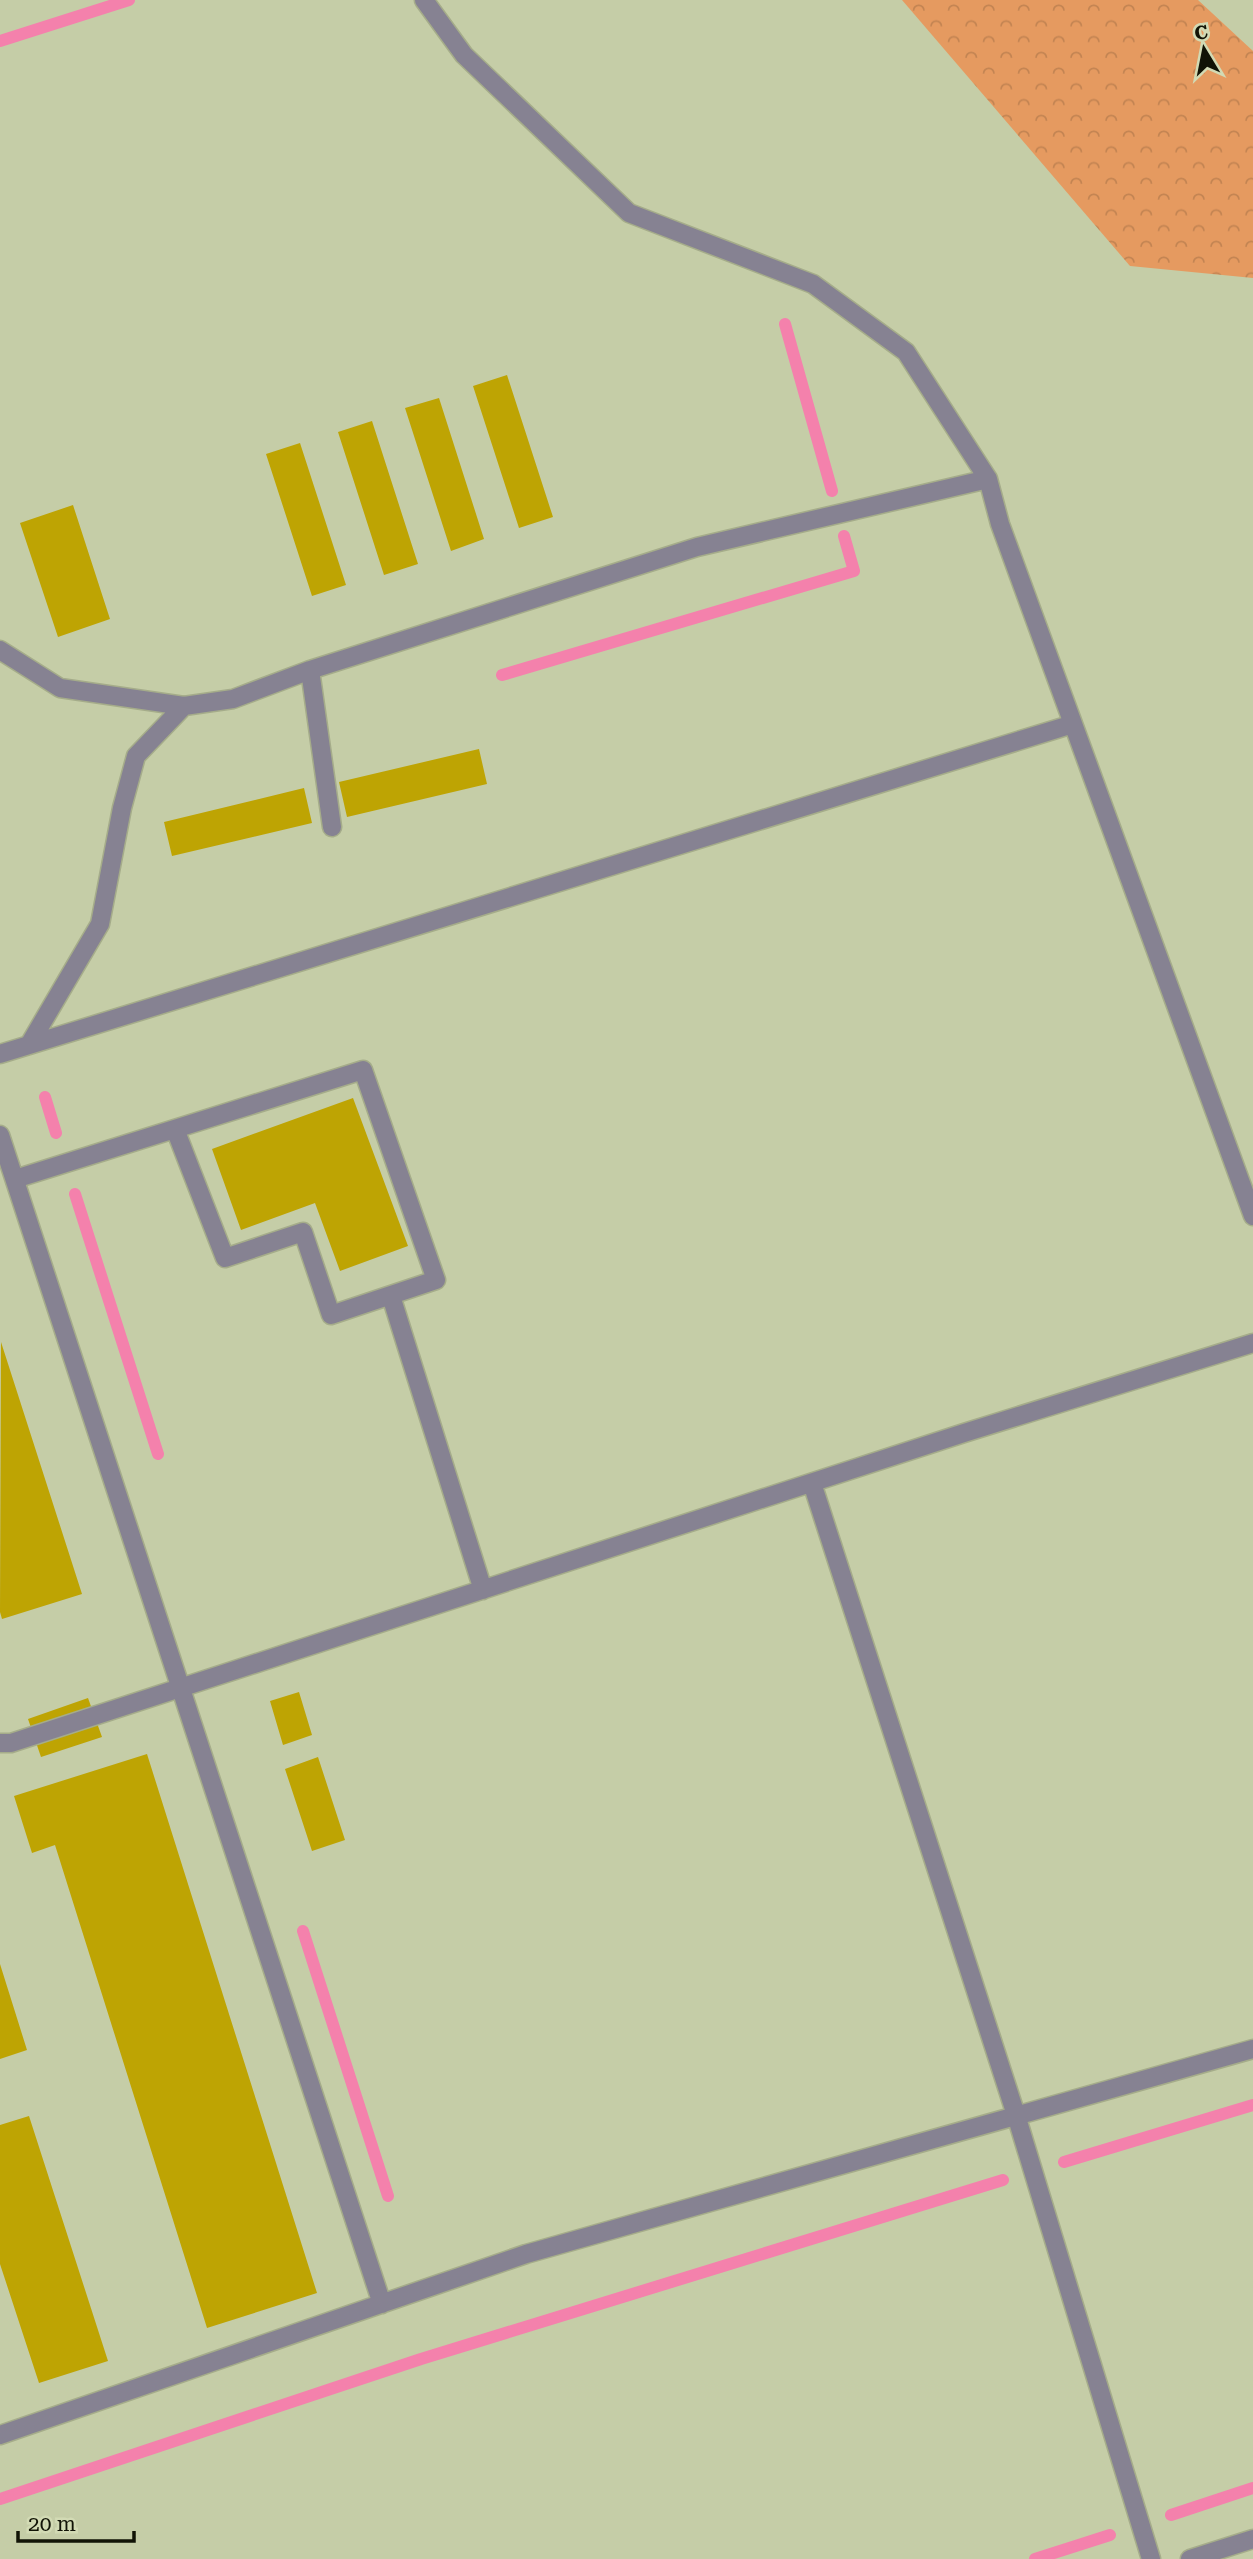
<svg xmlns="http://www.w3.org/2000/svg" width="1253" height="2559" font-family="'Roboto Serif',serif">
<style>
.forest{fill:url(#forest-crowns)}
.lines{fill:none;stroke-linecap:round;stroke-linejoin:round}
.stream{stroke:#f481ac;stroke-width:12}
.building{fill:#bea403}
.lane-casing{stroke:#a5ac8a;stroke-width:21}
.lane{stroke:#868292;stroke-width:18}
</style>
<defs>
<pattern id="forest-crowns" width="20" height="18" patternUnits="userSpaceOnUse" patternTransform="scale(1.75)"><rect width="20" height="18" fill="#e59a60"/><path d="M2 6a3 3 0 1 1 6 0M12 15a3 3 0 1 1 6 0" fill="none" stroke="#c38452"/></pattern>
</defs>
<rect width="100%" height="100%" fill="#c5cda7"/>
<!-- forest -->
<path class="forest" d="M902,0h296l55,51v227l-123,-12z"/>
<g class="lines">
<!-- stream -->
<path class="stream" d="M0,41l129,-41
M785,324l47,167
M502,675l352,-104 -10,-35
M45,1097l11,36
M75,1194l83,260
M303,1931l85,265
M1064,2162l189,-57
M0,2499l421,-140 582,-179
M1171,2515l82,-27
M1035,2559l75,-24"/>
</g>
<!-- building -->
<path class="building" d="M507,375l46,142 -34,11 -46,-142z
M439,398l45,141 -33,12 -46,-143z
M372,421l46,143 -34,11 -46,-143z
M300,443l46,142 -34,11 -46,-142z
M73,505l37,114 -52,18 -38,-114z
M479,749l8,35 -140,33 -8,-35z
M304,788l8,35 -140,33 -8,-34z
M353,1098l55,148 -68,25 -25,-68 -74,27 -29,-81z
M1,1342l81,252 -80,25 -2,-7z
M299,1692l13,43 -29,10 -13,-44z
M88,1698l14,39 -61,20 -13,-38z
M147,1754l170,539 -110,35 -152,-483 -23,8 -18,-57z
M318,1757l27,83 -33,11 -27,-82z
M0,1964l27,86 -27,9z
M29,2116l79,245 -69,22 -39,-119v-139z"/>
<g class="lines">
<!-- lane casing -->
<g class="lane-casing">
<path id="lane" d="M424,0l40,55 165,158 184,71 93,68 82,127 12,45 253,692
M0,650l60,38 124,18 49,-7 77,-29 387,-123 291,-68
M310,670l22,157
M29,1045l71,-121 22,-116 14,-52 48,-50
M0,1054l1073,-330
M0,1135l382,1169
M15,1179l348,-109 73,210 -105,35 -28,-83 -78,26 -50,-129
M391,1296l92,294
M812,1483l204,632 135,444
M0,1743h11l953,-310 289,-90
M0,2435l526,-181 727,-205
M1190,2559l63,-20"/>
</g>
<!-- lane -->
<use href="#lane" class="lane"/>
</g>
<!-- north arrow -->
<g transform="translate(1204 49) rotate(350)" stroke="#d2dab4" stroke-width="5" paint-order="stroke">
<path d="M0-5L12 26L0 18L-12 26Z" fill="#111306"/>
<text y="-10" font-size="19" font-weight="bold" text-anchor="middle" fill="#111306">С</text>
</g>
<!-- scale -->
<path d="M18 2531v10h116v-10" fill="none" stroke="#111306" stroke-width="3.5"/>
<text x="28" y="2531" font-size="21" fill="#111306" stroke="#d2dab4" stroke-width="5" paint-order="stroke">20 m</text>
</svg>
